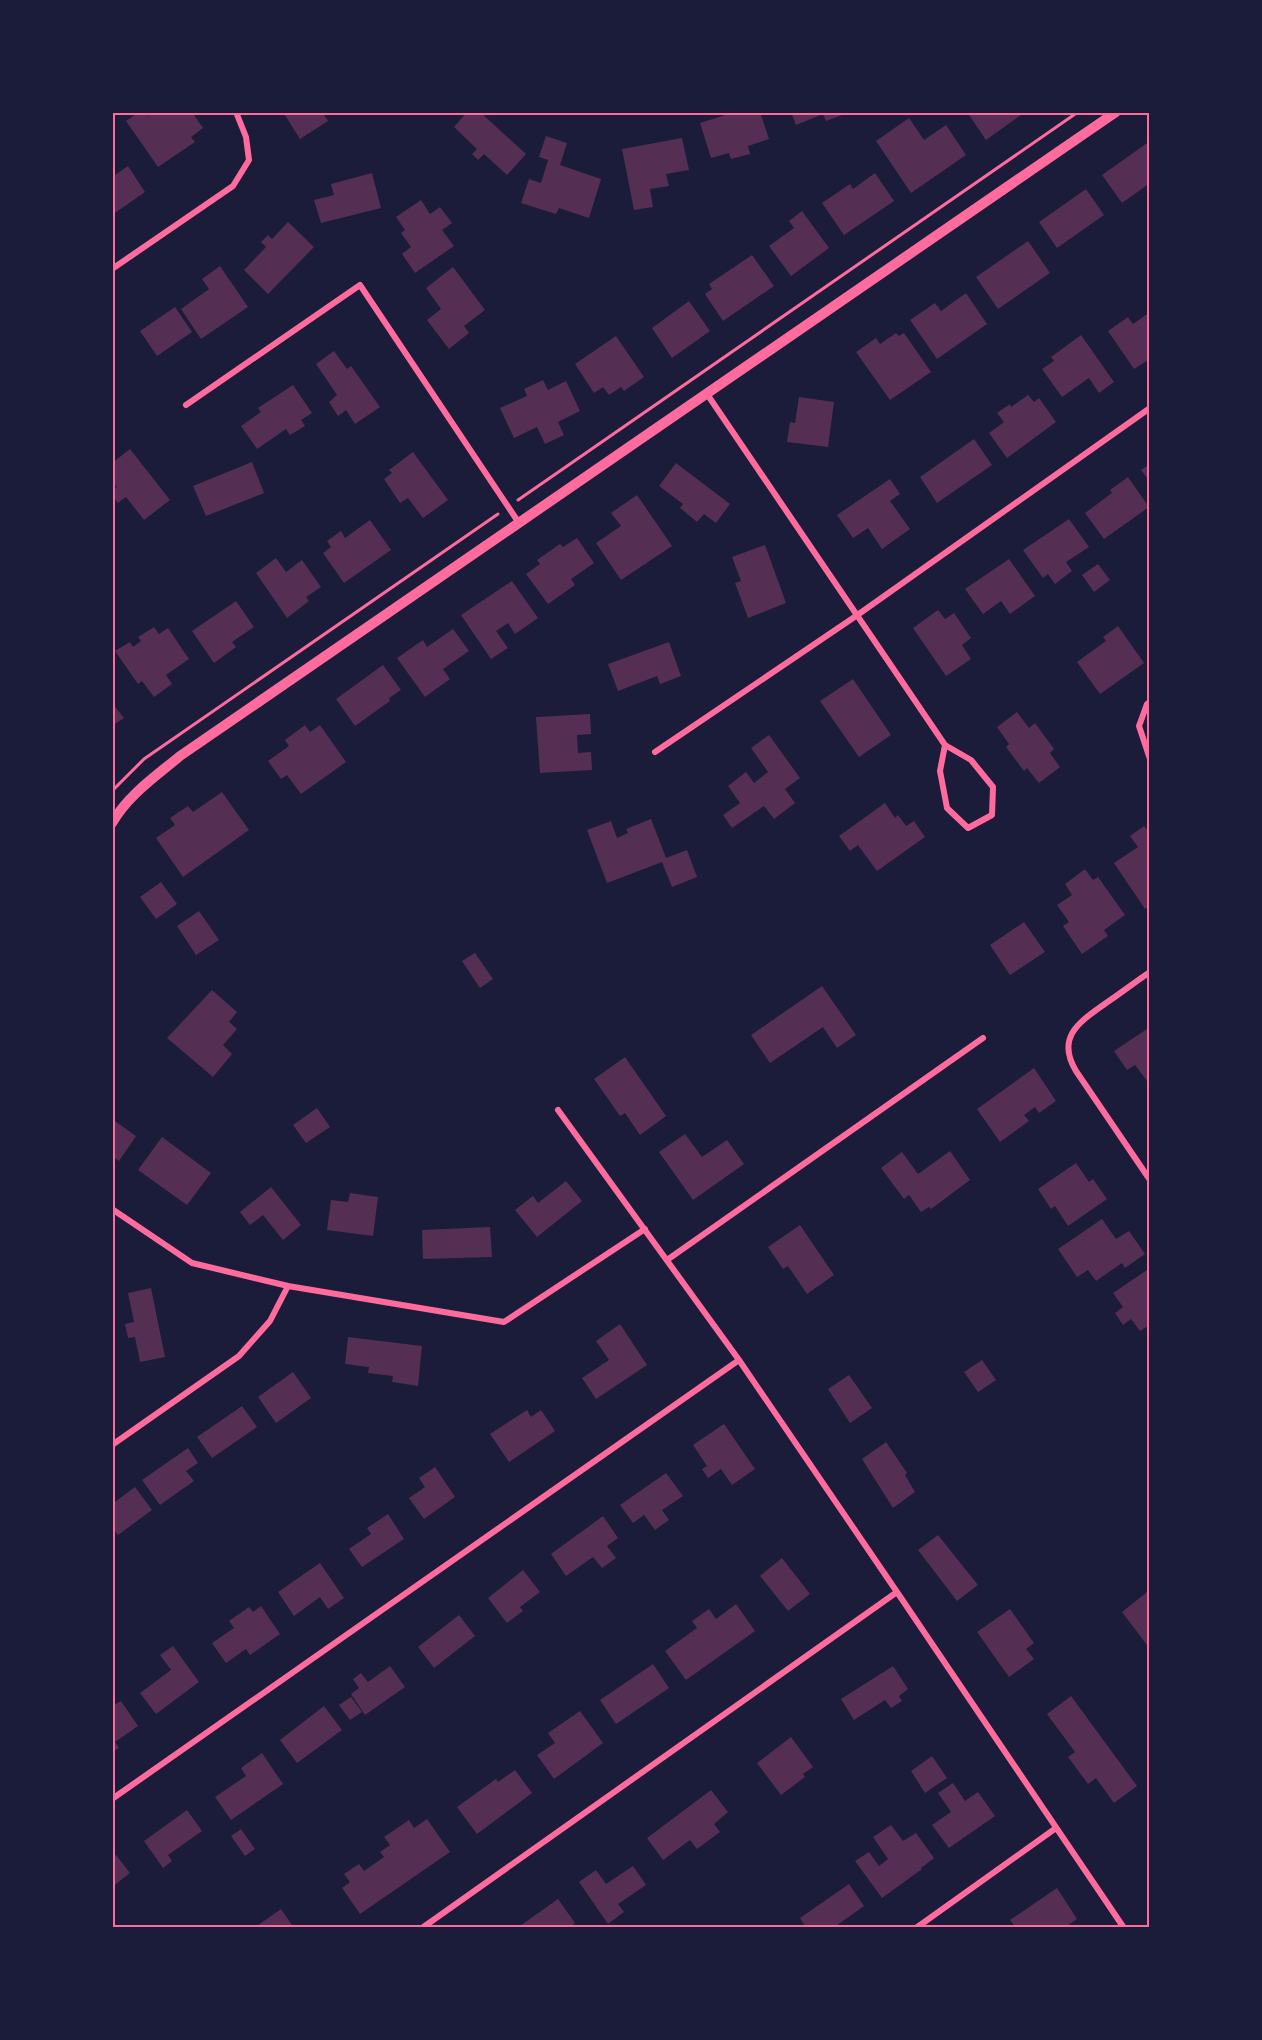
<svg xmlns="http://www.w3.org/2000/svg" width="1262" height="2040" font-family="Commissioner,sans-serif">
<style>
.building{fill:#542f53}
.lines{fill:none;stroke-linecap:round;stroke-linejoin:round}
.path{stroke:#ff6b9d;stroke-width:3}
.minor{stroke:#ff6b9d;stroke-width:6}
.tertiary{stroke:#ff6b9d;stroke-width:10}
.neatline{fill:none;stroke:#ff6b9d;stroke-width:2}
</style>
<rect width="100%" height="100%" fill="#1b1b3a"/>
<!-- building -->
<path class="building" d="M139,112h6l2,4 5,-4h40l11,16 -12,9 4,5 -37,25 -32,-46z
M283,112h39l6,9 -28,18z
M467,112h13l46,42 -19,21 -23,-21 -6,6 -6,-6 5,-5 -23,-22z
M735,112h25l9,27 -21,7 2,8 -19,5 -2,-6 -18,5 -11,-35z
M791,112h50l1,3 -16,6 -3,-7 -27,11z
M967,112h58l-39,28z
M909,118l15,22 22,-15 20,30 -55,38 -35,-52z
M546,136l21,7 -7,22 41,14 -12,39 -30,-10 -3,6 -35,-11 8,-24 12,4 7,-23 -9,-3z
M682,138l7,32 -23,4 3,12 -19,3 3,18 -19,3 -12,-61z
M1150,141v42l-28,20 -20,-28z
M128,166l17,26 -33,23v-38z
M372,173l9,35 -60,15 -7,-23 20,-5 -3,-11z
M875,173l19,28 -50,34 -22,-32 28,-19 3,5z
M1086,189l18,26 -47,33 -18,-26z
M421,200l9,14 10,-7 12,16 -10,7 12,16 -39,27 -13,-19 9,-7 -10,-14 4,-3 -9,-13z
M802,211l27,37 -38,28 -22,-30 25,-18 -5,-7z
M288,222l26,25 -46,47 -24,-24 22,-23 -5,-5 7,-7 4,4z
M1028,241l22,32 -52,36 -22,-32z
M752,255l22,31 -51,35 -18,-27 7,-5 -3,-5z
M220,266l28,41 -47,32 -20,-30 28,-20 -7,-10z
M453,267l32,43 -21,16 5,7 -20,16 -22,-29 14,-11 -15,-21z
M966,293l21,31 -50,35 -27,-39 25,-17 6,8z
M689,301l21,30 -38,27 -20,-30z
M175,307l17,25 -35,24 -17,-25z
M1150,312v47l-16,10 -26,-38 20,-14 5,7z
M896,333l3,3 5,-3 27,39 -41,28 -34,-48 20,-14 4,6z
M1081,335l33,47 -15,11 -10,-15 -27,19 -20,-28 12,-8 -3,-4z
M616,336l28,41 -20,14 -3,-4 -12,8 -6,-8 -9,6 -19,-29z
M334,351l13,18 4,-3 29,41 -25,17 -9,-14 -8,6 -9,-14 8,-7 -21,-31z
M543,380l5,10 18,-9 14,30 -22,11 6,13 -19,9 -8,-17 -23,11 -14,-30 27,-12 -3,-7z
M293,385l19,28 -11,7 4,6 -15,9 -4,-6 -29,20 -16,-23 20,-14 -3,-4z
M1028,395l6,7 5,-4 17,24 -49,36 -18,-25 15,-11 -7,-9 13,-9 1,3z
M799,397l35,5 -6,45 -41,-5 3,-20 5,1z
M974,439l18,26 -55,38 -17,-26z
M130,449l40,51 -26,20 -18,-23 -8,6 -6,-7v-6l5,-3 -5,-5v-19z
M413,452l35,48 -25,18 -15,-20 -8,5 -16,-24 8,-6 -3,-3z
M252,462l12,31 -58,23 -13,-30z
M676,463l54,41 -14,19 -12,-9 -7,8 -17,-14 3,-4 -24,-18z
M1150,464v18l-9,-12z
M1128,477l21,30 -45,32 -19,-26 27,-20 -2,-3z
M890,479l10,15 -10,7 20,28 -28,20 -14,-21 -15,10 -16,-23z
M637,495l35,51 -51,34 -25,-37 25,-17 -10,-13z
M1069,519l20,28 -23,15 6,9 -17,13 -7,-10 -5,4 -20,-28z
M370,520l21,30 -47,33 -21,-30 8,-6 -4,-6 14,-10 4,7z
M577,538l17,25 -23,16 4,6 -27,19 -22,-30 14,-10 -3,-4 23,-16 3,3z
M765,545l21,58 -38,15 -13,-35 6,-2 -9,-24z
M276,558l10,14 16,-12 19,27 -15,10 3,4 -22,17 -31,-45z
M1009,559l26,37 -25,18 -9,-13 -18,13 -18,-25z
M1098,564l12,16 -16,12 -12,-17z
M512,581l26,37 -23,16 -7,-11 -12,8 12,17 -17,11 -30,-44z
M236,601l18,26 -22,15 4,5 -22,16 -22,-32z
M938,610l7,9 9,-6 17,25 -9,7 9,14 -25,17 -33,-48z
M1118,626l26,37 -44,31 -23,-32 29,-21 -3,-4z
M154,627l5,7 9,-6 21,31 -23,16 6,9 -18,13 -12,-16 -4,3 -23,-33 15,-9 3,5 8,-6 -3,-4z
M453,629l16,22 -26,18 7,10 -25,18 -28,-39 26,-18 4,7z
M669,642l12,34 -21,8 -3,-8 -39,15 -10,-27z
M383,665l18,25 -12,8 1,3 -35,25 -19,-27z
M853,679l38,56 -32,22 -39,-56z
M112,703l12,15 -12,8z
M1017,712l12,16 6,-5 19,26 -4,4 10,14 -21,16 -12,-15 -3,3 -18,-24 3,-3 -12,-17z
M590,714l1,20 -14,1 1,18 13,-1 1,18 -52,3 -4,-56z
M305,725l5,7 10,-7 26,37 -45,32 -14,-19 -6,4 -13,-18 21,-15 -4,-6z
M769,735l31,43 -15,11 10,14 -21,16 -10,-13 -32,22 -9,-13 17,-12 -12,-17 18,-14 8,11 14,-11 -17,-24z
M222,792l27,38 -66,47 -27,-39 19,-13 -5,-7 18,-12 5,6z
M885,803l10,15 3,-3 8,11 8,-5 11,16 -48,34 -19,-26 -8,6 -11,-15z
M651,819l15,39 21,-8 10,27 -25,10 -10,-25 -55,21 -20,-53 24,-9 6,17 11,-5 -2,-4z
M1144,826l6,7v73l-5,3 -31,-46 24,-16 -8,-11z
M1085,869l8,11 5,-3 27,38 -21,15 4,6 -26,18 -19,-28 6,-4 -12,-17 15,-10 -7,-11z
M161,882l16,22 -21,15 -16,-22z
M199,911l20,29 -23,15 -19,-29z
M1024,922l21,30 -35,23 -20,-30z
M475,953l18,26 -13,9 -18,-27z
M822,986l34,49 -19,13 -14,-21 -53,36 -19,-28z
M212,990l25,22 -8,10 8,7 -14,16 9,9 -19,23 -46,-39z
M1150,1027v58l-15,-20 -8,5 -13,-19z
M625,1057l41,59 -26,19 -15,-22 -5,3 -26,-37z
M1034,1068l22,33 -17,12 -4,-6 -11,8 5,6 -29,21 -23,-33z
M317,1108l13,19 -24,16 -13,-18z
M112,1119l24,17 -17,25 -7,-5z
M685,1134l17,23 25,-17 17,24 -51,36 -34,-48z
M162,1137l49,36 -24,32 -49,-35z
M950,1151l20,29 -39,29 -2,-2 -8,5 -12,-17 -5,4 -23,-31 21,-16 16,22z
M1076,1163l13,19 4,-3 14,20 -39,27 -13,-20 -4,3 -13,-20z
M566,1181l16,20 -45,36 -22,-27 18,-14 5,7z
M271,1187l30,38 -18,15 -20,-25 -13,10 -10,-13z
M350,1193l28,4 -5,39 -46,-6 4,-30 17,2z
M1102,1219l14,20 13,-8 16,23 -20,14 -3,-5 -26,18 -8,-11 -11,7 -19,-28z
M800,1225l34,50 -27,19 -19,-28 -5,3 -15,-22z
M490,1227l2,30 -69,2 -1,-29z
M1150,1268v57l-10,6 -9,-12 -8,6 -8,-12 8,-6 -10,-14z
M151,1288l14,69 -25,5 -5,-25 -7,1 -3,-14 9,-2 -6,-29z
M620,1324l27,41 -51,34 -14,-21 27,-18 -13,-19z
M348,1337l74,9 -4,40 -26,-4 1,-6 -25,-3 1,-6 -24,-3z
M982,1360l14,20 -18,12 -14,-20z
M293,1372l18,26 -35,25 -18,-26z
M849,1375l23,33 -22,15 -22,-34z
M242,1406l15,21 -45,31 -15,-21z
M527,1410l4,7 10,-7 14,21 -46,31 -19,-28z
M724,1424l31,45 -23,16 -11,-16 -13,9 -6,-9 5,-3 -14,-21z
M886,1442l21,31 -2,2 10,17 -22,16 -31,-49z
M188,1448l10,15 -12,8 8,10 -34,24 -18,-25z
M435,1467l20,30 -31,22 -15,-21 16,-11 -6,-9z
M666,1473l17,23 -21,14 7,10 -14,10 -11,-15 -11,8 -13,-18z
M135,1487l17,23 -34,25 -6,-7v-24z
M388,1514l16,25 -42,28 -13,-18 22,-15 -4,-6z
M603,1516l15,22 -11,8 9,12 -14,10 -9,-11 -27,19 -15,-22z
M938,1535l40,50 -21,16 -39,-51z
M782,1558l28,36 -22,17 -28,-35z
M320,1563l24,35 -16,11 -8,-12 -26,19 -16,-24z
M523,1570l17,22 -20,15 3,4 -16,12 -19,-25z
M1147,1592l3,4v53l-28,-37z
M736,1604l19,27 -69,49 -21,-29 32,-23 -5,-7 17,-12 7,10z
M261,1606l19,28 -30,21 -4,-6 -20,14 -14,-20 22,-15 -5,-7 20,-14 4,5z
M1010,1609l24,34 -8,6 8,10 -25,18 -32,-45z
M459,1615l16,21 -41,32 -16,-21z
M173,1646l26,36 -43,32 -16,-21 31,-23 -11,-15z
M653,1664l16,24 -53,36 -16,-24z
M390,1666l15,21 -40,28 -14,-21 8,-6 -6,-9 8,-6 7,9z
M893,1666l15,23 -9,7 3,5 -11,7 -6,-8 -31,20 -13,-21z
M1071,1696l66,90 -23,17 -18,-25 -8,6 -20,-27 7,-5 -28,-38z
M351,1697l11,15 -12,8 -11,-15z
M121,1701l17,25 -23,16 4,6 -7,4v-46z
M324,1706l18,24 -45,33 -17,-23z
M580,1711l23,32 -49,36 -17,-24 18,-12 -7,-10z
M791,1737l22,30 -10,7 2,3 -24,18 -24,-32z
M262,1753l21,31 -52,36 -16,-23 31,-21 -5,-8z
M932,1756l15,22 -22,15 -14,-22z
M515,1770l17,23 -55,41 -20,-27 39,-28 2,3z
M953,1783l12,18 13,-9 17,24 -46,32 -17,-23 19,-13 -13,-19z
M711,1790l17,22 -14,12 6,8 -23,17 -7,-9 -27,20 -16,-22z
M187,1810l15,21 -34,24 4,6 -9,7 -19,-27z
M427,1819l23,33 -90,62 -18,-26 8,-6 -6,-8 15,-10 5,7 20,-14 -4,-5 10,-7 -6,-8 25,-17 5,8z
M891,1825l12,16 13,-8 18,25 -13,10 1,1 -40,29 -27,-37 14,-9 10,14 9,-7 -15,-22z
M241,1829l14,20 -10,7 -14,-20z
M116,1855l14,18 -18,14v-30z
M633,1866l13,19 -28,19 6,8 -16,12 -29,-42 17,-12 10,14z
M849,1884l15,22 -31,22h-27l-6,-10z
M1057,1888l20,31 -13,9h-48l-6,-8z
M558,1899l17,24 -6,5h-52z
M281,1909l13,19h-40z"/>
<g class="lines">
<!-- path -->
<path class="path" d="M518,500l560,-388
M112,791l32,-32 354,-245"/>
<!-- minor -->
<path class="minor" d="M112,269l121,-83 16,-26 -3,-23 -10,-25
M707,394l238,351 26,15 22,27 -1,28 -24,13 -21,-20 -7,-37 5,-26
M186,405l174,-120 159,238
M1150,702l-3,2 -8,22 11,33
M655,752l201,-136 294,-208
M1150,972c-15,10 -29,21 -44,31 -25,18 -51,33 -30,68l74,109
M558,1110l181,250 158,232 227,336
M112,1209l80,54 96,23 216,36 141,-93
M667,1260l316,-222
M112,1445l127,-89 31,-35 18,-35
M112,1799l627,-439
M422,1928l475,-336
M916,1928l140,-100"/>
<!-- tertiary -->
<path class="tertiary" d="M112,823c16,-28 44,-47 68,-67l936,-644"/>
</g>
<!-- border -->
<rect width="1262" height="2040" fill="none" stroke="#1b1b3a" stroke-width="228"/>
<rect x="114" y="114" width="1034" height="1812" class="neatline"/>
</svg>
